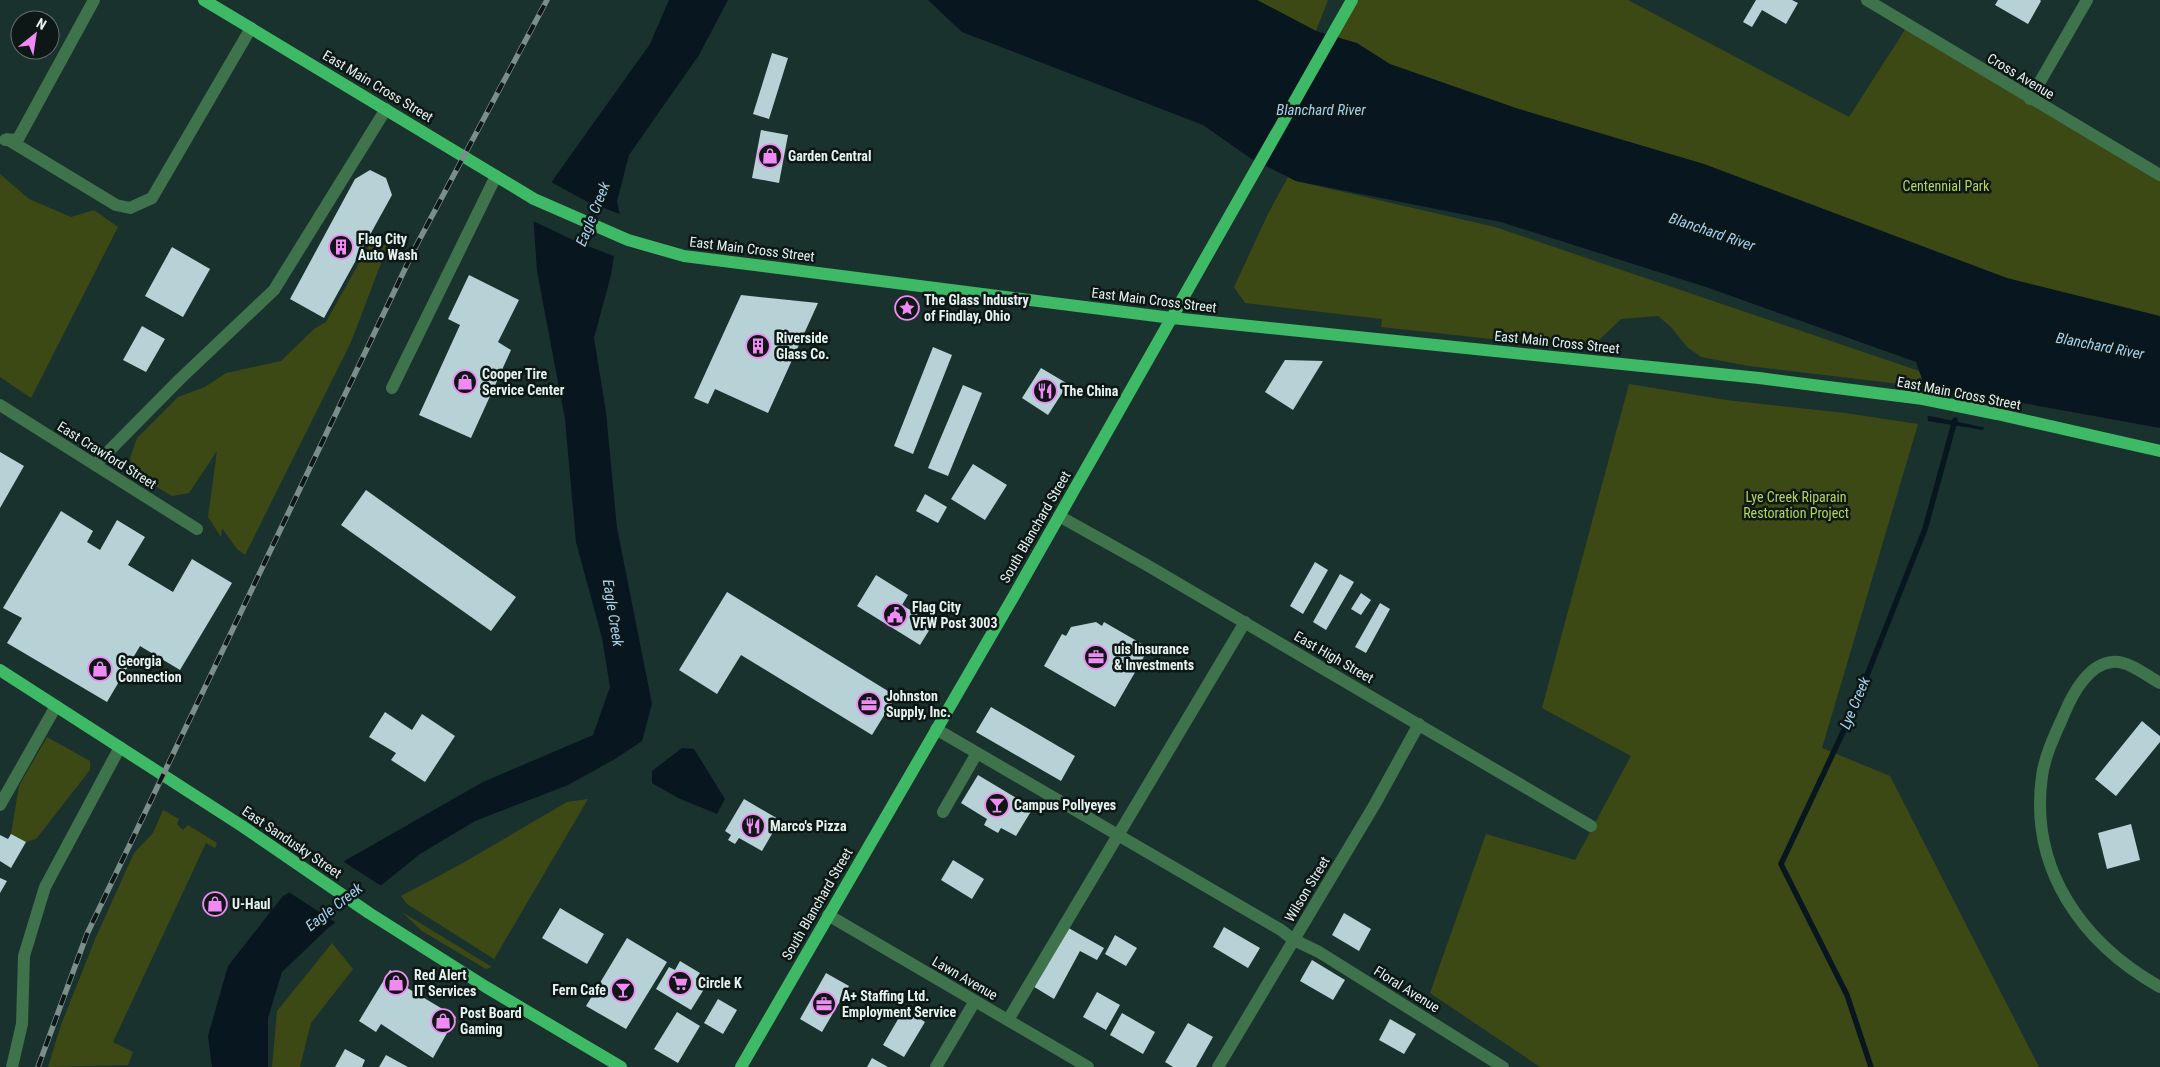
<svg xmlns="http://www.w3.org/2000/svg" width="2160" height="1067" font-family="'Roboto Condensed',sans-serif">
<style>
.green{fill:#3d4915}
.water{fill:#08161f}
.pier{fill:#1a322d}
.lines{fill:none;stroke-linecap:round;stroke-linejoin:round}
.stream{stroke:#08161f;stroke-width:5.5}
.building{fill:#b6d2d7}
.minor{stroke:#3e734b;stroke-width:12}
.major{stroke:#3eb966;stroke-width:12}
.rail-casing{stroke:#7b8f8a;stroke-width:5.5}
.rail{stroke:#0d1715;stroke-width:4;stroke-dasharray:11;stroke-linecap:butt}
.labels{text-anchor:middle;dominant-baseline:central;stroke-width:5;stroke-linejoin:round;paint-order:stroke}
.street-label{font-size:14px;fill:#e5f3ef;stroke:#0d1715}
.poi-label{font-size:14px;font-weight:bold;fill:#e5f3ef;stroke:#0d1715;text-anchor:start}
.park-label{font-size:14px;fill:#b6d552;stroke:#0d1715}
.water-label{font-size:15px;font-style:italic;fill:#a5d2f1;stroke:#0d1715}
</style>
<rect width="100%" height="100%" fill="#1a322d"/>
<!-- green -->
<path class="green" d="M1257,0h71l-12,31z
M1352,0h276l221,117 59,-92 252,150v183l-853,-278z
M0,174l29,25 42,18 23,-7 24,17 -87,171 -31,-21z
M1288,177l8,4 199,46 424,144 6,16 -176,-21 -48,-9 -14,-10 -16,-20 -13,-11 -37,3 -27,26 -19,3 -194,-21 1,-8 -137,-16 -11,-16 34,-73z
M372,240l16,5 -37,97 -106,213 -8,-6 -15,-21 -1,9 -13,-20 9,-66 -28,42 -17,3 -39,-23 -3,-15 7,-20 41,-41 27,-10 21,-14 55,-12 33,-32 12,-7z
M1629,384l97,16 119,13 73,11 -96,324 68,28 149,291h-499l-110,-74 56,-159 89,26 56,-104 -89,-48z
M47,737l43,24v9l-54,69 -10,3 -15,-8 8,-48z
M588,799l-94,160 -87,-55 -6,-8 62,-33 104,-61z
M163,810l16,9 -2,5 6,6 5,-5 29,18 -2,5 -9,-5 -93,199 20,10 -5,13 -80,2 13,-42 35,-88 38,-84 19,-20z
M402,912l90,55 -6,2 -64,-38z
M332,943l21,26 -42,54 -11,44h-28l5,-56z"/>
<!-- water -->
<path class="water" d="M669,0h59l-29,55 -70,100 -12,46 3,15 -9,59 -17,63 12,74 11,116 35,176 -10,37 -27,18 -47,26 -93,36 -55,33 -93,75 -45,43 -14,46v49h-56l-4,-31 20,-70 55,-70 200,-114 110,-47 17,-48 -8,-49 -26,-96 -11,-123 -28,-148 -4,-58 22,-36 95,-133z
M928,0h329l59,31 41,12 33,21 126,44 188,56 303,114 153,38v112l-165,-30 -12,32 -55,-9 -3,-34 -9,-25 -207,-74 -208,-66 -205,-41 -46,-23 -47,-33 -241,-93z
M682,748l12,1 31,50 -8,15 -39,-16 -26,-15v-12z"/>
<!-- pier -->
<path class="pier" d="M549,181l37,20 36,14 -6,42 -41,-16 -44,-21v-8z
M1925,387l71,15 -9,26 -62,-13z
M341,860l42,27 -45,37 -51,-33z"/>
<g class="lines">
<!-- stream -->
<path class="stream" d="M1871,1067l-24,-72 -66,-131 71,-151 73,-184 30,-109"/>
</g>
<!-- building -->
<path class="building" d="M1756,0h36l6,3 -12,21 -24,-14 -10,17 -9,-5z
M1998,0h42l1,1 -13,23 -33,-19z
M772,53l16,5 -19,61 -16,-5z
M761,130l27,5 -9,48 -27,-5z
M370,170l16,8 6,17 -68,123 -34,-19 65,-120z
M172,247l38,22 -27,48 -38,-21z
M469,275l50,25 -21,42 13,8 -40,88 -52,-23 41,-90 -12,-6z
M741,295l77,8 -50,110 -53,-24 -7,15 -14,-6z
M142,326l23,13 -19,33 -23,-12z
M933,347l19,8 -39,99 -19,-8z
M1285,360l38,1 -30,49 -28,-18z
M1041,368l27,16 -20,31 -26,-17z
M963,385l19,8 -34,83 -20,-8z
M0,452l24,14 -24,42z
M973,464l34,21 -22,35 -34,-21z
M366,490l150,107 -25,34 -150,-106z
M925,494l22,13 -9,16 -22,-12z
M61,511l32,20 -6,11 13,8 17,-30 28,17 -17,28 45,27 19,-33 40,24 -52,87 -40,-24 -33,56 -100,-59 15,-25 -19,-10z
M1315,562l13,8 -25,44 -13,-8z
M1340,574l14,8 -28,48 -13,-8z
M876,575l32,20 -6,10 31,19 -13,21 -63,-39z
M727,592l169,104 -24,39 -131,-80 -24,39 -38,-24z
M1361,593l10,7 -10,15 -10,-6z
M1380,603l10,6 -24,44 -11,-6z
M1096,622l6,4 2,-4 45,26 -34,59 -71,-41 18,-32 4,2 5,-9z
M991,707l84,49 -14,25 -85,-49z
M385,712l27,18 10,-16 33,22 -30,46 -34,-22 5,-7 -27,-16z
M2142,721l18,15v6l-44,54 -21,-17z
M978,775l55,33 -17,28 -15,-8 -3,5 -14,-8 3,-6 -26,-16z
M744,799l36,21 -18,31 -23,-13 -4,6 -7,-4 3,-5 -6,-4z
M2131,824l9,36 -33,9 -9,-36z
M11,834l15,8 -15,26 -11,-7v-26l8,4z
M953,860l31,19 -12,20 -31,-19z
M0,878l7,3 -7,12z
M560,908l44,26 -17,30 -45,-26z
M1344,913l27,16 -12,22 -27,-16z
M1065,926l39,22 -7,12 -17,-9 -26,48 -23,-14z
M1224,927l36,21 -12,20 -35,-21z
M1115,935l22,13 -11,18 -21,-12z
M627,938l40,24 -41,67 -40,-23z
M1312,960l33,20 -12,20 -33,-19z
M680,961l20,12 -4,6 10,7 -15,24 -35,-21 13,-22 6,3z
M390,970l18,10 -4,6 52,31 -23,41 -52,-34 -5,8 -17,-11z
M826,973l23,13 -27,46 -22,-13z
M1097,992l23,13 -14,25 -23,-13z
M718,999l19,11 -14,24 -19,-11z
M904,1009l21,13 -21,35 -21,-12z
M677,1012l23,14 -22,37 -24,-14z
M1122,1013l33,19 -12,22 -33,-19z
M1390,1019l26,15 -12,20 -25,-14z
M1188,1023l25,14 -17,30h-23l-8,-5z
M345,1049l20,11 -3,7h-27z
M386,1055l22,12h-29z
M872,1058l16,9h-21z"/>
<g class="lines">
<!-- minor -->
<path class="minor" d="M1867,0l293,175
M2030,99l57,-99
M7,139l109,66 14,3 22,-10 99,-170
M5,140l13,-1 76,-139
M392,388l104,-212
M0,405l197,124
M95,465l85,-86 94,-89 112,-181
M1059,516l86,48 446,262
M2160,683c-13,-7 -32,-23 -48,-21 -23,2 -39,31 -47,50 -9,21 -20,42 -23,64 -13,93 40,167 118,211
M936,729l345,201 13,10 25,12 184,115
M0,805l56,-99
M943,812l34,-59
M828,915l260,152
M1008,1020l237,-398
M12,1067l10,-43 2,-68 21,-69 75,-140
M936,1067l39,-66
M1218,1067l157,-263 44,-80"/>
<!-- major -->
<path class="major" d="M204,0l330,199 94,41 56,16 488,62 587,60 101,13 63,8 74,15 163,37
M0,670l242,156 127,87 117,74 135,80
M741,1067l274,-473 337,-594"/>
<!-- rail casing -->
<g class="rail-casing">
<path id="rail" d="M38,1067l49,-133 329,-688 131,-246"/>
</g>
<!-- rail -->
<use href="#rail" class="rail"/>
</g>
<!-- icons -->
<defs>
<g id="shop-ring" transform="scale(1.25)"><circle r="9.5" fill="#0d1715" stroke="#f18af4" stroke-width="1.5"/><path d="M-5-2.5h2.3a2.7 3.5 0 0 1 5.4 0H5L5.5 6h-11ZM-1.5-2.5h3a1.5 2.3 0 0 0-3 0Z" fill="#f18af4"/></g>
<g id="building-ring" transform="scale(1.25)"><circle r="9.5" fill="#0d1715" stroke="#f18af4" stroke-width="1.5"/><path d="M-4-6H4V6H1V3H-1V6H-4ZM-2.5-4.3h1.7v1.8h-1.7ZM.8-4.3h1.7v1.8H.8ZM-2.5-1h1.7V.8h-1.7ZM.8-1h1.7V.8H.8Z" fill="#f18af4"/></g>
<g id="sight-ring" transform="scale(1.25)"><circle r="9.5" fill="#0d1715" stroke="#f18af4" stroke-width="1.5"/><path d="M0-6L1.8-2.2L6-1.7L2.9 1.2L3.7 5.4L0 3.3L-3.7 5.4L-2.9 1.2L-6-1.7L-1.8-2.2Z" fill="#f18af4"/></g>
<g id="restaurant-ring" transform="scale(1.25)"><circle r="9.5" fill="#0d1715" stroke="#f18af4" stroke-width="1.5"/><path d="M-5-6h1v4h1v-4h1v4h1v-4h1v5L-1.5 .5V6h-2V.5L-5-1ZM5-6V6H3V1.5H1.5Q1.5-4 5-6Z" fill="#f18af4"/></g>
<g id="civic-ring" transform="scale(1.25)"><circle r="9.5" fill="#0d1715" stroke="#f18af4" stroke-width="1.5"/><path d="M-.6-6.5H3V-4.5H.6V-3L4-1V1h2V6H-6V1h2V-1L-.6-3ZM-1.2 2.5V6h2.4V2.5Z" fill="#f18af4"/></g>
<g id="office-ring" transform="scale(1.25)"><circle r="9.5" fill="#0d1715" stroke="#f18af4" stroke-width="1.5"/><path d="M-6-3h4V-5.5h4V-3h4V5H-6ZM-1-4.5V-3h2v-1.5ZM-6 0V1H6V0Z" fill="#f18af4"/></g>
<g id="bar-ring" transform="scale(1.25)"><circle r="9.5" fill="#0d1715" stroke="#f18af4" stroke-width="1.5"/><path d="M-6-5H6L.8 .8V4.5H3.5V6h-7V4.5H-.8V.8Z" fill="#f18af4"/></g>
<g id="supermarket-ring" transform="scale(1.25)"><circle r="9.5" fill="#0d1715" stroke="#f18af4" stroke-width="1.5"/><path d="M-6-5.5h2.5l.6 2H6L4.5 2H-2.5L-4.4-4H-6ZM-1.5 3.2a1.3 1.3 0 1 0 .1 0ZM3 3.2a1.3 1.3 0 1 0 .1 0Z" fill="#f18af4"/></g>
</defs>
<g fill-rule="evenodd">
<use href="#shop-ring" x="770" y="156"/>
<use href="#building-ring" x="341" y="247"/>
<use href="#sight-ring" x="907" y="308"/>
<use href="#building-ring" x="758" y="346"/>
<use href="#shop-ring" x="465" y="382"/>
<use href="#restaurant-ring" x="1045" y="391"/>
<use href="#civic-ring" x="895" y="615"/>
<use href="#office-ring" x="1096" y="657"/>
<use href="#shop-ring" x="100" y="669"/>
<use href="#office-ring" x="869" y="704"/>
<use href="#bar-ring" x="997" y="805"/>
<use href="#restaurant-ring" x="753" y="826"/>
<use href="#shop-ring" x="215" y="904"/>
<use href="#shop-ring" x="396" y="983"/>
<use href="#supermarket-ring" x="680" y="983"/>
<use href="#bar-ring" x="623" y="990"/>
<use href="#office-ring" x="824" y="1004"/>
<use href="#shop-ring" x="443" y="1021"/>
</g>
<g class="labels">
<!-- street labels -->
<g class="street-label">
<text transform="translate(2021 76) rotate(31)">Cross Avenue</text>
<text transform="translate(378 86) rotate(31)">East Main Cross Street</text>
<text transform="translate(752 249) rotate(7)">East Main Cross Street</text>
<text transform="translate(1154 300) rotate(7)">East Main Cross Street</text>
<text transform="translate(1557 342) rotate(6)">East Main Cross Street</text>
<text transform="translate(1959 393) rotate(11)">East Main Cross Street</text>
<text transform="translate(107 455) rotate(32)">East Crawford Street</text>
<text transform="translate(1035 527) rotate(-60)">South Blanchard Street</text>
<text transform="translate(1334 657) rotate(30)">East High Street</text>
<text transform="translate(292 842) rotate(34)">East Sandusky Street</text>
<text transform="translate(1307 889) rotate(-59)">Wilson Street</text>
<text transform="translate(817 904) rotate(-60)">South Blanchard Street</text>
<text transform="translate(965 978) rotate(30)">Lawn Avenue</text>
<text transform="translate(1407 989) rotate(32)">Floral Avenue</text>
</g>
<!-- poi labels -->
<g class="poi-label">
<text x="788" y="156">Garden Central</text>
<text x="358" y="239">Flag City<tspan x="358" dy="16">Auto Wash</tspan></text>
<text x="924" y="300">The Glass Industry<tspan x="924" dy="16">of Findlay, Ohio</tspan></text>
<text x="776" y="338">Riverside<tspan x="776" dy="16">Glass Co.</tspan></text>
<text x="482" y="374">Cooper Tire<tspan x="482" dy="16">Service Center</tspan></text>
<text x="1062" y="391">The China</text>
<text x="912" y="607">Flag City<tspan x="912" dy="16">VFW Post 3003</tspan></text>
<text x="1114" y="649">uis Insurance<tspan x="1114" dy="16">&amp; Investments</tspan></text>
<text x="118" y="661">Georgia<tspan x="118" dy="16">Connection</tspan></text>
<text x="886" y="696">Johnston<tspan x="886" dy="16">Supply, Inc.</tspan></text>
<text x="1014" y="805">Campus Pollyeyes</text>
<text x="770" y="826">Marco's Pizza</text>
<text x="232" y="904">U-Haul</text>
<text x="414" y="975">Red Alert<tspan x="414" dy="16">IT Services</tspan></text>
<text x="698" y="983">Circle K</text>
<text x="606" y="990" text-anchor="end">Fern Cafe</text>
<text x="842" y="996">A+ Staffing Ltd.<tspan x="842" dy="16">Employment Service</tspan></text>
<text x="460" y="1013">Post Board<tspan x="460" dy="16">Gaming</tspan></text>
</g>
<!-- park labels -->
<g class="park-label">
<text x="1946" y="186">Centennial Park</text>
<text x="1796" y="497">Lye Creek Riparain<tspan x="1796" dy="16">Restoration Project</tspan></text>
</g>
<!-- water labels -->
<g class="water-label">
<text x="1321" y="110">Blanchard River</text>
<text transform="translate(593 214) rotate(-68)">Eagle Creek</text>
<text transform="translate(1712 232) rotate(19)">Blanchard River</text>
<text transform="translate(2100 346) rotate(11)">Blanchard River</text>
<text transform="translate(613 613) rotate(81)">Eagle Creek</text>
<text transform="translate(1855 703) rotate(-67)">Lye Creek</text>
<text transform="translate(334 907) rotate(-38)">Eagle Creek</text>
</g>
</g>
<!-- north arrow -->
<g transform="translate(35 35) rotate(30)"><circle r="24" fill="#0d1715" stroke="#636f6c"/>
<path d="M0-4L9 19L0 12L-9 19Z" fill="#f18af4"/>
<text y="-8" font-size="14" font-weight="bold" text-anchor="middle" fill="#e5f3ef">N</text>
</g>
</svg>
